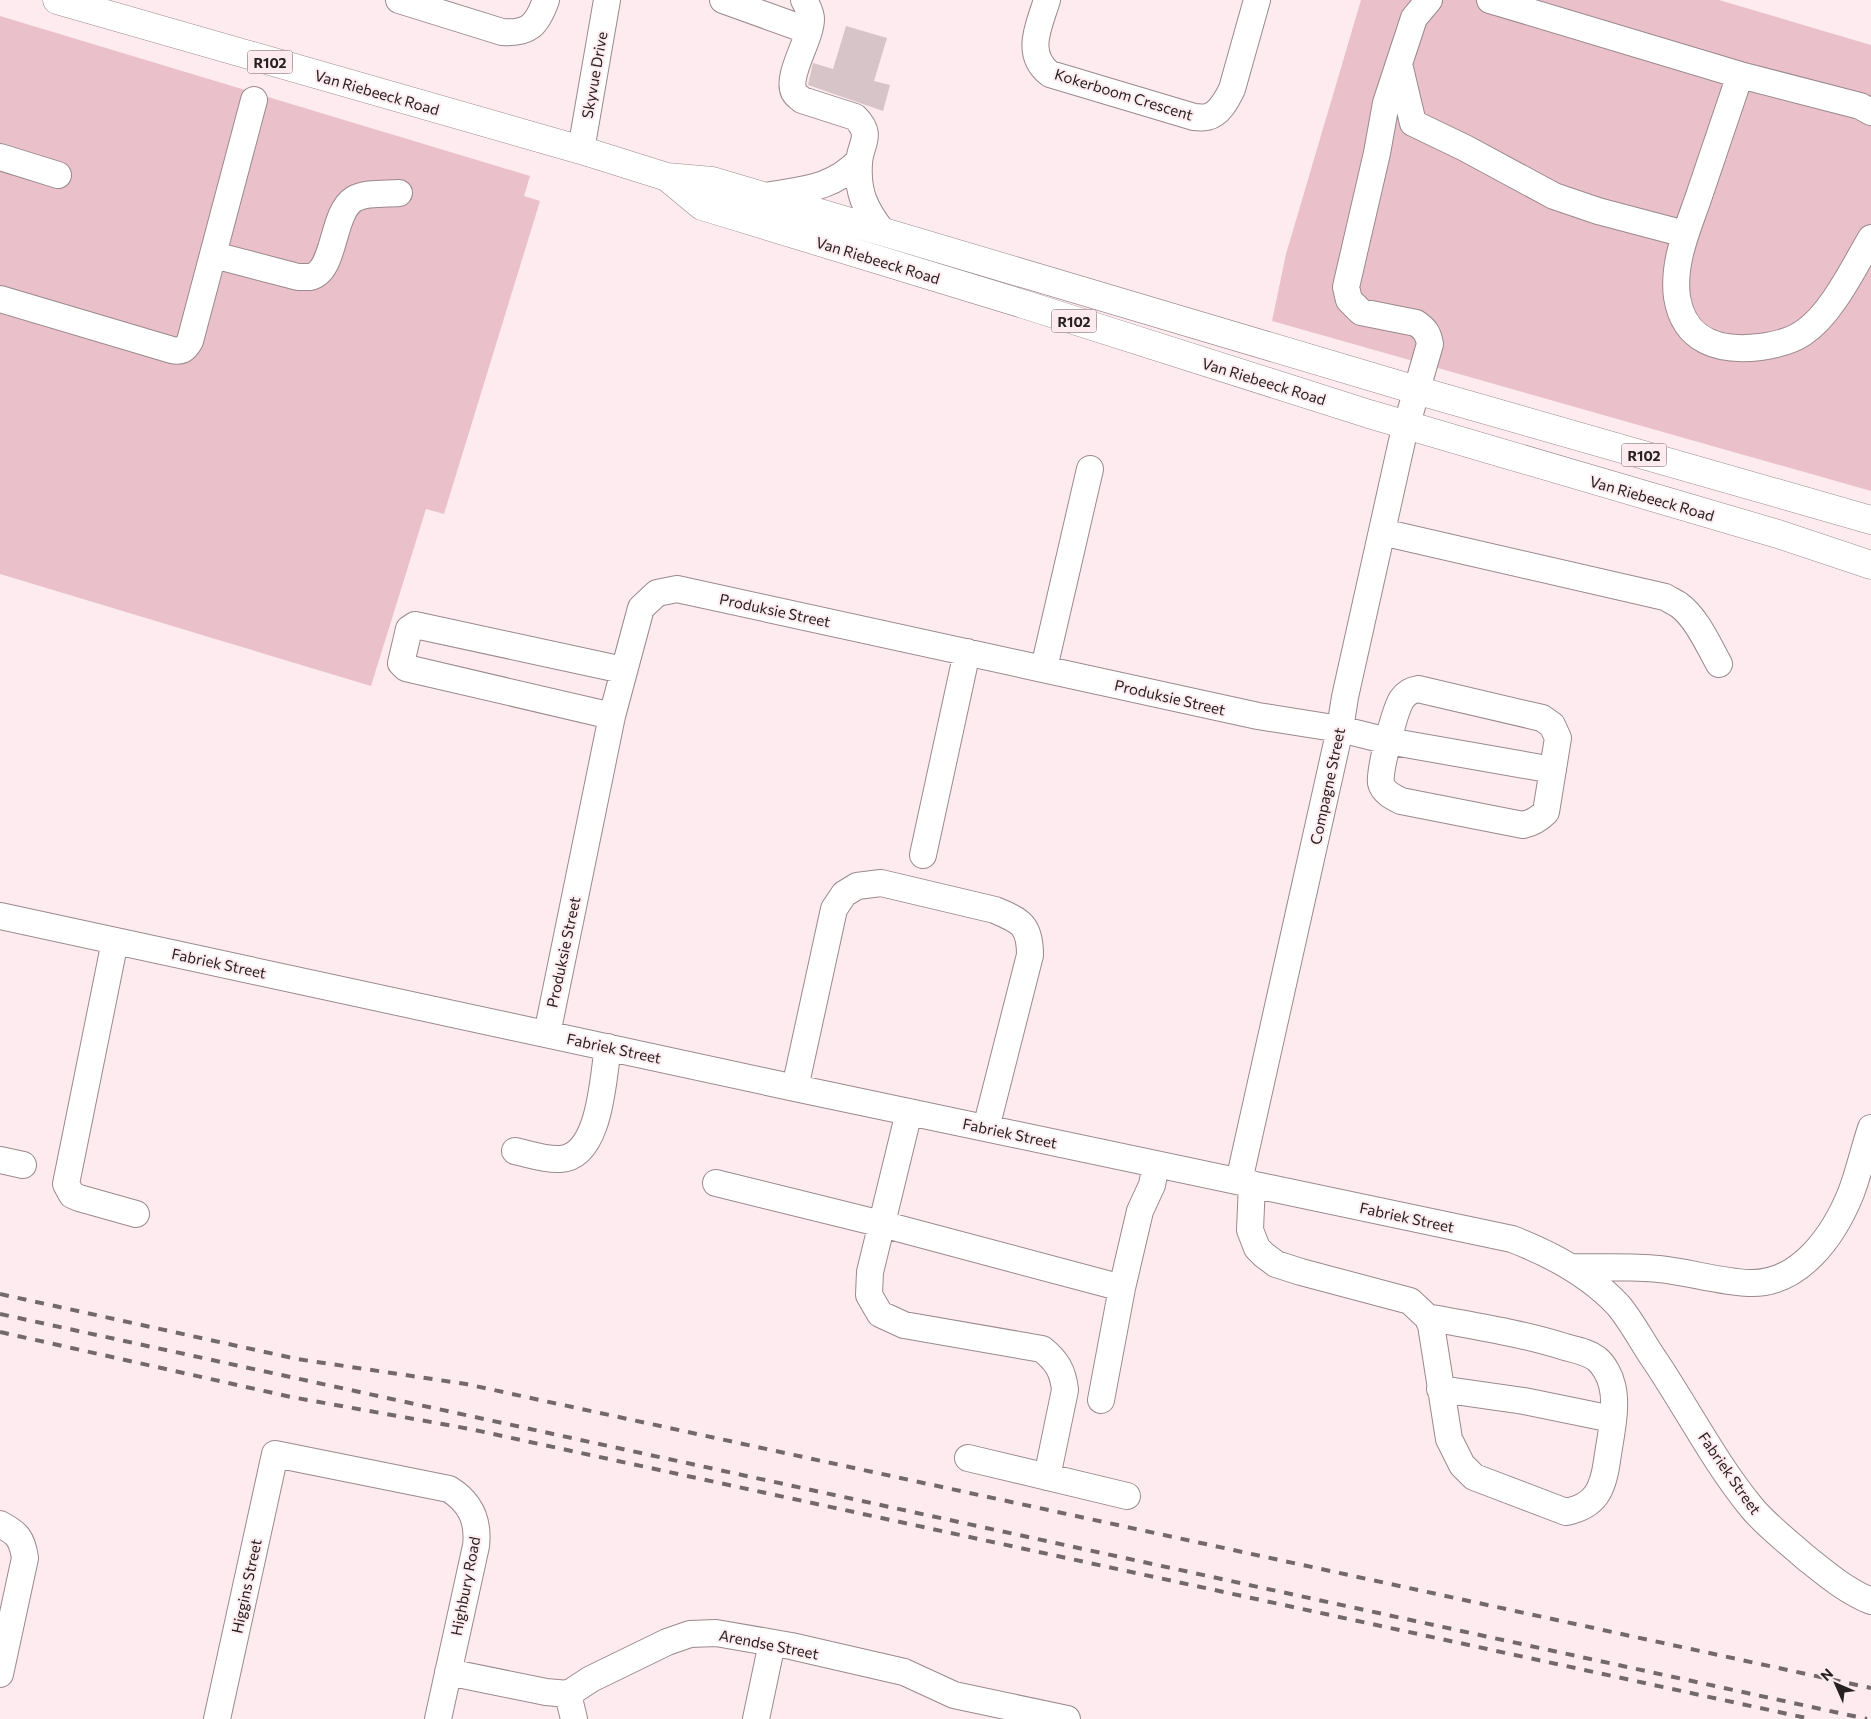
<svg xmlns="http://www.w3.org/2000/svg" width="1871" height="1719" font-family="Commissioner,sans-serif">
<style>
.green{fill:#eac1cb}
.building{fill:#d6c4c8}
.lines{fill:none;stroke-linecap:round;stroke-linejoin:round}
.minor-casing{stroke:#9a898d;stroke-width:28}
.major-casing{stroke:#9a898d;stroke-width:29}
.minor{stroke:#fff;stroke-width:26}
.major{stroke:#fff;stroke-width:28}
.rail{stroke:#73686b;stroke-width:4;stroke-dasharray:9 9;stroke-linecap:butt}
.labels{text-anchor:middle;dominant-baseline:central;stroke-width:4;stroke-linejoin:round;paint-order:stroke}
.shield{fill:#feebf0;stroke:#685e60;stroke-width:1}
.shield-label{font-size:14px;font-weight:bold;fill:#272122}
.street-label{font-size:15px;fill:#272122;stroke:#feebf0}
</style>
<rect width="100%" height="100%" fill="#feebf0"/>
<!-- green -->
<path class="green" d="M1361,0h358l152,45v446l-599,-170 14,-67z
M0,16l530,160 -6,20 16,5 -96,313 -18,-5 -55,177 -371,-112z"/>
<!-- building -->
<path class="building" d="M846,26l41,12 -13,43 16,4 -7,26 -75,-26 5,-22 20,6z"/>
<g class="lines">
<!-- minor casing -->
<g class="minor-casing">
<path id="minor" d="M399,0l103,32c27,2 35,-7 44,-32
M723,0l86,31
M804,0c3,6 7,12 7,19 0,20 -25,56 -17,73 2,4 5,5 8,8l53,17c19,19 5,26 4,46 -2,29 6,46 23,68
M1047,0c-8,26 -23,54 3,74l144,43c4,0 9,1 13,0 13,-3 20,-18 25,-28l25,-89
M1490,0l250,75 120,31 11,6
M1399,64l14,59
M1740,75c-13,38 -26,77 -39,115 -11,34 -29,70 -24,107 7,45 43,55 83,50 15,-2 30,-5 43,-14 28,-18 51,-66 68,-95
M1413,123l52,25 89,48 44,15 87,23
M581,150l26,-150
M0,157l58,18
M766,196c37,-7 64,-6 93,-35
M214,255l84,22c4,0 8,0 12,0 26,-5 21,-64 44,-78 11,-7 32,-5 45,-6
M0,299l172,51c9,2 13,0 18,-9l64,-241
M1382,532l283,65c5,3 10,5 14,8 17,12 30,41 40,59
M1044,668l46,-199
M1418,689l124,29 10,7 6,13 -12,74c-7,7 -14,11 -23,13l-122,-24c-8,-4 -18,-9 -20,-18 -2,-12 14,-74 21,-84 4,-6 9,-9 16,-10z
M612,716l-206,-48 -5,-5 8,-34 6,-4 208,45
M923,855l44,-203
M0,916l795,172 717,151c39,15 77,35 106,66 13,15 26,40 38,57 32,48 59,101 96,146 15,18 35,33 53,49 20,16 41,34 66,44
M115,941l-49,243 6,11 7,3 57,16
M547,1034l65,-318 29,-108 16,-15 20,-4 581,127 82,13 48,12 165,29
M795,1088l39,-179 10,-15 13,-8 24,-3 114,27c26,11 35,15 35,45l-44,173
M909,1112l-39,160 -1,23 11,19 24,11 138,24c15,12 21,22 23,41l-18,87
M515,1151c14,3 31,9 45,8 41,-2 43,-83 48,-112
M0,1160l23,5
M1239,1181l101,-452 5,-32 57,-256 28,-97c-2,-11 -5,-15 -14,-21l-55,-11 -12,-12 -3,-13 31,-134 9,-50 28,-85 15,-18
M716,1183l166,41 240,64
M1252,1184l-2,46 7,18 7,7 12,9 25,8 109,29 17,16 4,8 18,114 13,26 12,12 92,35c30,-6 37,-23 41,-51 3,-23 11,-54 5,-76 -2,-9 -8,-20 -15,-26 -9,-7 -21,-9 -32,-12 -44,-14 -92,-21 -138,-30
M1571,1267c29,1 59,-1 88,2 30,3 60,13 90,14 51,2 85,-48 102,-90 8,-21 13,-44 20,-65
M1440,1389l84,12 88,18
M1101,1400l21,-112 18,-77 12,-26 4,-21
M968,1458l159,38
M0,1524c17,9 22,14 25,34l-25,116
M448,1672l98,20 22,2 23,-15 76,-37 23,-8 26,-1 75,13 113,26 50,23 113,24
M568,1694l6,25
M217,1719l58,-265 174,35c21,13 30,31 27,57l-38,173
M756,1719l16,-76"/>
</g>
<!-- major casing -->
<g class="major-casing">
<path id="major" d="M57,0l524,150 86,27 45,4 704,209 455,130
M667,177l35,29 321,98 346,110 409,120 93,31"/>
</g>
<!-- minor -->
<use href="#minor" class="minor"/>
<!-- major -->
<use href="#major" class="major"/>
<!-- rail -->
<path class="rail" d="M0,1294l297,65 169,25 1405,304
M0,1314l1867,405
M0,1332l291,65 179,32 1341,290"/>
</g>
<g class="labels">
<!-- shield labels -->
<g class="shield">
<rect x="247.5" y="50.5" width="45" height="23" rx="4"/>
<rect x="1051.5" y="309.5" width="45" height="23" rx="4"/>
<rect x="1621.5" y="443.5" width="45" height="23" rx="4"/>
</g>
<g class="shield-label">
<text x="270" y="62">R102</text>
<text x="1074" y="321">R102</text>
<text x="1644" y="455">R102</text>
</g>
<!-- street labels -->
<g class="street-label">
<text transform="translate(594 75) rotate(-80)">Skyvue Drive</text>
<text transform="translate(377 92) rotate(16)">Van Riebeeck Road</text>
<text transform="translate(1124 94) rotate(17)">Kokerboom Crescent</text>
<text transform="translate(878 260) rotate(17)">Van Riebeeck Road</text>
<text transform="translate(1264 381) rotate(17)">Van Riebeeck Road</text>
<text transform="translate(1652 498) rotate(16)">Van Riebeeck Road</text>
<text transform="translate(775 610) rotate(12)">Produksie Street</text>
<text transform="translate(1170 697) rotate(13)">Produksie Street</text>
<text transform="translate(1327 786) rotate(-78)">Compagne Street</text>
<text transform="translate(563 952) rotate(-78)">Produksie Street</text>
<text transform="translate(219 963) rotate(12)">Fabriek Street</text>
<text transform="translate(614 1048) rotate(12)">Fabriek Street</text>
<text transform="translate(1010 1133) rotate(12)">Fabriek Street</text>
<text transform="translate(1407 1217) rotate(12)">Fabriek Street</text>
<text transform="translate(1730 1473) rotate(55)">Fabriek Street</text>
<text transform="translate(246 1586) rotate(-78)">Higgins Street</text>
<text transform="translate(465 1586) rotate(-79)">Highbury Road</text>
<text transform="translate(769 1644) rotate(11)">Arendse Street</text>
</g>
</g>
<!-- north arrow -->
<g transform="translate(1836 1684) rotate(315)" stroke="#feebf0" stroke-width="4" paint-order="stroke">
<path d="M0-4L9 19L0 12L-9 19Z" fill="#272122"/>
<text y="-8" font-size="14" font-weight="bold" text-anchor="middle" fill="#272122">N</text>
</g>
</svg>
